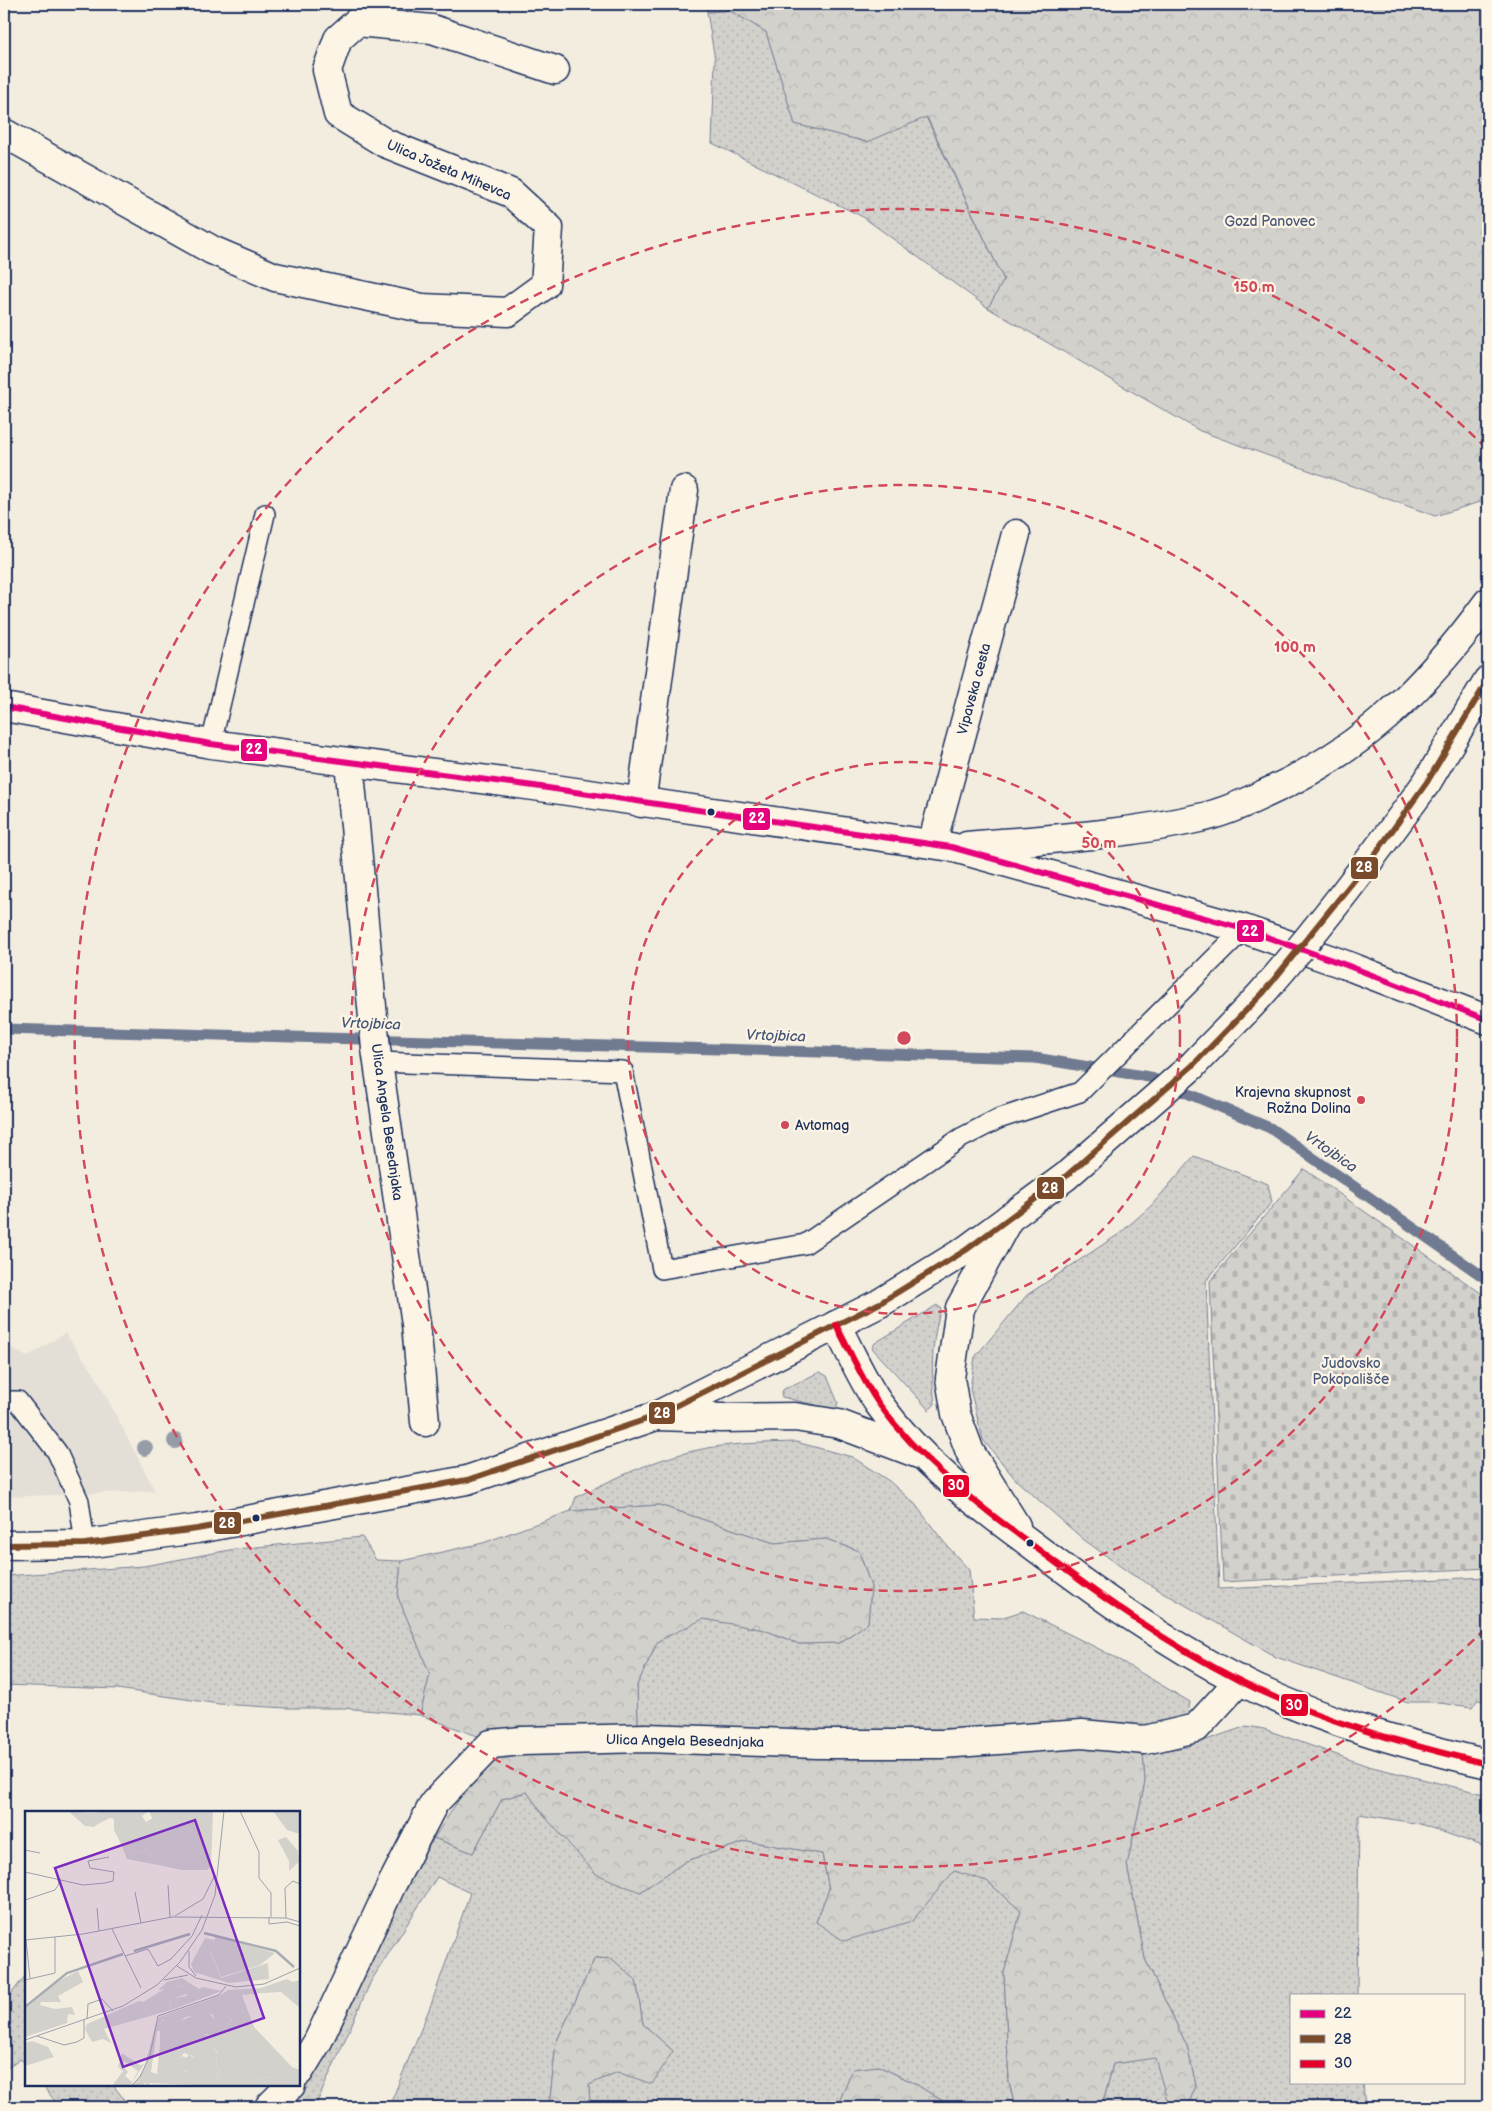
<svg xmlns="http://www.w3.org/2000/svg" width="1492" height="2111" font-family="'Balsamiq Sans',sans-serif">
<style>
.built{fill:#e3dfd6}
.grass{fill:url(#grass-dots);stroke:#778095}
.forest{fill:url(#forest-crowns);stroke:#778095}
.cemetery{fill:url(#cemetery-stones);stroke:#778095}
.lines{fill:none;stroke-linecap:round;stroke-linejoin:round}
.stream{stroke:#707a91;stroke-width:11}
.service-casing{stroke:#1b2f5e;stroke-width:22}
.minor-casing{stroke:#1b2f5e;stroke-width:31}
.secondary-casing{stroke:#1b2f5e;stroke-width:31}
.primary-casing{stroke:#1b2f5e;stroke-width:31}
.service{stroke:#fcf5e5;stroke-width:19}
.minor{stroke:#fcf5e5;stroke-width:28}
.secondary{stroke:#fcf5e5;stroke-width:28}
.primary{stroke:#fcf5e5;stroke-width:28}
.primary-bridge-casing{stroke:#1b2f5e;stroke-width:31;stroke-linecap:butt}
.primary-bridge{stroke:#fcf5e5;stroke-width:28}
.bus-1-casing{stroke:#fcf5e5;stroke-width:10}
.bus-2-casing{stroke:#fcf5e5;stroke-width:10}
.bus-3-casing{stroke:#fcf5e5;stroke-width:10}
.bus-1{stroke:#e5007d;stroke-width:6}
.bus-2{stroke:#7a4b2a;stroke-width:6}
.bus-3{stroke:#e4002b;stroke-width:6}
.tree{fill:#969ba8}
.ring{fill:none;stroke:#d1495b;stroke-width:2.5;stroke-dasharray:9 6}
.bus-dot{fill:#1b2f5e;stroke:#fcf5e5;stroke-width:2}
.poi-dot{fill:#d1495b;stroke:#fcf5e5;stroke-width:2}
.labels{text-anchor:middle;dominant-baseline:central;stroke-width:4.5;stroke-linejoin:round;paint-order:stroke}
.street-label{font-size:14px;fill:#1b2f5e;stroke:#fcf5e5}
.park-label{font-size:14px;fill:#49587a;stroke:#fcf5e5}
.poi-label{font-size:14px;fill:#1b2f5e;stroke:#fcf5e5;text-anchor:end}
.water-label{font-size:15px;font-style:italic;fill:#465478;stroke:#fcf5e5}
.inset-river{fill:none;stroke:#a9acb3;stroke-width:2.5}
.inset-road{fill:none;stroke:#9da1ac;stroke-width:1}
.view{fill:#7b2cbf;fill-opacity:0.15;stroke:#7b2cbf;stroke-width:2.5}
.inset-edge{fill:none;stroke:#1b2f5e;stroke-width:2.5}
.centre{fill:#d1495b;stroke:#fcf5e5;stroke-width:2.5}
.ring-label{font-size:15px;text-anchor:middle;font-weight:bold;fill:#d1495b;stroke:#fcf5e5;stroke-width:4.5;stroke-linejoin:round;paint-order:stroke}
.line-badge{stroke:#fcf5e5;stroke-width:2}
.badge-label{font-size:14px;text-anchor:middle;font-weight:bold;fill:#fff}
</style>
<defs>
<pattern id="grass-dots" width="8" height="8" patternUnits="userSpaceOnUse" patternTransform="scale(1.25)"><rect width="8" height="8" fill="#d3d1cc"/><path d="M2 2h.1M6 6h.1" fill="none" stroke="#b5b4b2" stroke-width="1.8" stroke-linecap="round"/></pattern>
<pattern id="forest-crowns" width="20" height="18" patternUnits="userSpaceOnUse" patternTransform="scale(1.25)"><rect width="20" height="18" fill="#d3d1cc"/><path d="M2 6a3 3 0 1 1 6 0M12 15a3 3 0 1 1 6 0" fill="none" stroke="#b5b4b2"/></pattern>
<pattern id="cemetery-stones" width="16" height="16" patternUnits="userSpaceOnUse" patternTransform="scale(1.25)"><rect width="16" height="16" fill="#d3d1cc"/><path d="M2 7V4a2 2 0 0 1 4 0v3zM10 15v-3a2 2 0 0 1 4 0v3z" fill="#b5b4b2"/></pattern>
</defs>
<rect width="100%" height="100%" fill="#f3ede0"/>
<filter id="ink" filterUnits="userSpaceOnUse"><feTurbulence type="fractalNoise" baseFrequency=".02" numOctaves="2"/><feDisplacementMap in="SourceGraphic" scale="10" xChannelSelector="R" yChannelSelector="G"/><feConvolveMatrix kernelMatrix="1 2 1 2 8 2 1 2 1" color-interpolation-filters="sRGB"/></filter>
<g filter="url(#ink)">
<!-- built -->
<path class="built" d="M65,1333l29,40 61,118 -151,6v-154l23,14z"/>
<!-- grass -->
<path class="grass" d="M729,10l37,22 29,92 72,18 59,-25 78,163 -16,28 -125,-91 -151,-74 3,-83 -8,-48z
M1194,1156l74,28 4,18 -66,79 13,308 269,-12v124l-11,-1 -4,7 -43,-5h-22l-132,-45 -145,-83 -48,-35 -66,-58 -34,-41 -13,-51 5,-32 52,-62 92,-61 32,-28z
M937,1305l4,4c-10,32 -10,62 -6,95l-6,6 -57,-62 3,-5z
M820,1372l7,4 11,27 -2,5 -4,1 -50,-12 -1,-4 3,-4z
M796,1442l56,15 37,24 26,23 28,37 26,29 5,47 26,1 23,-7 86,43 81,48 -3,17 -38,11 -206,4h-126l-88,-7h-91l-1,-42 21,-44 45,-23 62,12 34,14 40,-1 29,-20 3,-36 -12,-36 -33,-12 -52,4 -115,-38 -88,6 5,-14c38,-18 76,-37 117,-46 34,-8 69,-8 103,-9z
M362,1537l14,23 25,1 -3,36 32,77 -10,41 -77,-7h-57l-67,-4 -102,-15 -113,-4v-109l140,-10 91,-17z
M1247,1726l17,3 104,37 120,29v53l-68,-24 -61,-10 -2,181h-66v87h72l2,25h-178l9,-21 -9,-40 -42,-87 -18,-94 18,-83 -2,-28 43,-7z
M527,1792l18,25 95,75 46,-31 62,-20 74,13 7,35 -13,33 96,-1 42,-51 33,11 34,30 -17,62 5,109 6,25h-63l-38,-24 -36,-17 -25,4 -16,37h-247l-1,-22 28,-13 56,-21 -30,-27 -7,-44 -24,-21 -17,-1 -39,85 -7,64h-160l43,-105 38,-109 -33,-16 -66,104 -56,126h-33l115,-213 37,-56 39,15 29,-54z
M26,1975v90l-5,-6 -17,11v-67z
M1156,2057l13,50h-67l11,-43z
M42,2085h71l17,22h-70z"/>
<!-- forest -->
<path class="forest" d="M706,4h782v489l-2,7 -51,16 -235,-85 -212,-123 16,-28 -77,-163 -60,25 -72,-18 -29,-92 -37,-22 -22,2z
M659,1505l115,38 52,-4 33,12 12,36 -3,36 -29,20 -40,1 -34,-14 -62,-11 -45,22 -21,44 1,42 -158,10 -60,-22 10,-41 -32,-77 3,-36 82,-18 88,-32z
M1090,1746l53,8 2,28 -18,83 18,94 42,87 9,40 -9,21h-18l-14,-49 -42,6 -11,43h-87l-6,-25 -5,-109 17,-62 -34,-30 -33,-10 -42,50 -68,20 -28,-19 13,-33 -7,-35 -74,-13 -62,20 -46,31 -44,-18 -51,-57 -18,-25 -25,7 -29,54 -39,-15 38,-59 27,-23 67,-5z
M595,1958l17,1 24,21 7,44 30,27 -21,33 -35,-12 -28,13 1,22h-41l7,-64z
M878,2066l36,17 38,24h-115l16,-38z"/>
<!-- cemetery -->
<path class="cemetery" d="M1304,1169l184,129v270l-265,14 -13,-301z"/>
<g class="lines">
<!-- stream -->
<path class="stream" d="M4,1029l1031,29 114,19 121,51 218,152"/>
<!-- service casing -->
<g class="service-casing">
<path id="service" d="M211,744l54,-230
M378,1062l245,9 39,198 143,-25 156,-106 37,-19 82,-27 164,-163
M4,1401h14l39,51 22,49 6,43"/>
</g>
<!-- minor casing -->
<g class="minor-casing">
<path id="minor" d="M4,133l208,117 63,27 147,31 86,4 37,-27 4,-57 -38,-35 -126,-50 -47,-29 -11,-44 11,-31 19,-17 75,7 123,41
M349,762l27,287 40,275 9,98
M641,803l43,-313
M932,844l84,-310
M299,2072l19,-31 73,-155 43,-83 57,-59 31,-3 124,-3 172,6h124l140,-10 63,6 51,-12 44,-48
M269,2107l22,-22"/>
</g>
<!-- secondary casing -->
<g class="secondary-casing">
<path id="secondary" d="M4,707l207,37 323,42 417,61 293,82 102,36 142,55
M967,846c80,-7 159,-11 237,-29 21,-5 41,-14 60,-23 99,-44 161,-106 224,-192
M1009,1218l-49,90 -10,70 6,36 14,38 46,74
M836,1325c14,26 26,55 43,79 41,57 96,99 152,140 66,50 133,98 207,136 77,39 166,64 250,84
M656,1416l66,2 73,-1 44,7 82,31"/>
</g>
<!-- primary casing -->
<g class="primary-casing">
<path id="primary" d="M1427,782l61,-102
M4,1545l81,-1 112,-15 270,-49 189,-64 224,-113 86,-53 99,-73 127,-111"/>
</g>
<!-- service -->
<use href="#service" class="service"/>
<!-- minor -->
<use href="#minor" class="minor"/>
<!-- secondary -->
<use href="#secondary" class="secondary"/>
<!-- primary -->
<use href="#primary" class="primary"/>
<!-- primary-bridge casing -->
<g class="primary-bridge-casing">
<path id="primary-bridge" d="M1192,1066c23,-25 49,-49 71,-74 59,-67 112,-138 164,-210"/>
</g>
<!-- primary-bridge -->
<use href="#primary-bridge" class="primary-bridge"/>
<!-- bus-1 casing -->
<g class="bus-1-casing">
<path id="bus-1" d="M4,707l207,37 323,42 417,61 293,82 102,36 142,55"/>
</g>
<!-- bus-2 casing -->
<g class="bus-2-casing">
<path id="bus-2" d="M4,1545l81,-1 112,-15 270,-49 189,-64 224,-113 86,-53 99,-73 127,-111 71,-73 113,-140 51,-71 61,-102"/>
</g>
<!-- bus-3 casing -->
<g class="bus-3-casing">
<path id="bus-3" d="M836,1325c14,26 26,55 43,79 41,57 96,99 152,140 66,50 133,98 207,136 77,39 166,64 250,84"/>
</g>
<!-- bus-1 -->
<use href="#bus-1" class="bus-1"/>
<!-- bus-2 -->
<use href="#bus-2" class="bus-2"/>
<!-- bus-3 -->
<use href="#bus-3" class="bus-3"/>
</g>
<!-- trees -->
<g class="tree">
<circle cx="175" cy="1441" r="8"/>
<circle cx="145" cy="1448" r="8"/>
</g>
</g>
<!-- distance rings -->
<g class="ring">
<circle cx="904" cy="1038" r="276"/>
<circle cx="904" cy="1038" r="553"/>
<path d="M1485 1629A829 829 0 1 1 1485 447"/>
</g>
<!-- markers -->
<g class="bus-dot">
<circle cx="711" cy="812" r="4.5"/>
<circle cx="256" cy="1518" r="4.5"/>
<circle cx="1030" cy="1543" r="4.5"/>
</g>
<g class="poi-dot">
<circle cx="1361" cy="1100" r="5"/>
<circle cx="785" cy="1125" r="5"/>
</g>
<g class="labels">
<!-- street labels -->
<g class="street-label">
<text transform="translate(449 170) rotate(23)">Ulica Jožeta Mihevca</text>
<text transform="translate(974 689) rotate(-75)">Vipavska cesta</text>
<text transform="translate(387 1122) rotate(82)">Ulica Angela Besednjaka</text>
<text transform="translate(685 1741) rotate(1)">Ulica Angela Besednjaka</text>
</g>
<!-- park labels -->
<g class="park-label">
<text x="1270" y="221">Gozd Panovec</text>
<text x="1351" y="1363">Judovsko<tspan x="1351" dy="16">Pokopališče</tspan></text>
</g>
<!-- poi labels -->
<g class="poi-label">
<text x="1351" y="1092">Krajevna skupnost<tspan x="1351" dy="16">Rožna Dolina</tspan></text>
<text x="795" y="1125" text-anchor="start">Avtomag</text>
</g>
<!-- water labels -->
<g class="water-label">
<text transform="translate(371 1024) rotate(2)">Vrtojbica</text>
<text transform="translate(776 1036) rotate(2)">Vrtojbica</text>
<text transform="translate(1331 1152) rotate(35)">Vrtojbica</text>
</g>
</g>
<!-- overview -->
<g transform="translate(25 1811)">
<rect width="275" height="275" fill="#f3ede0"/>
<path d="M43,0l23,2 20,-2 -17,16 -9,-1zM124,0h20v1l-6,13 -7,2zM97,35h6l6,8 12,-5 12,16 -31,-6zM180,127l9,2 -4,10 11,28 47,-15 1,16 -40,4 -35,-11 -3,-8zM53,160l5,11 -25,14 3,6h-20l-1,3 15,4 17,-2 3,8 -7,-1 -1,9 -42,14v-28l33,-28zM157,167l17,11 4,-2 19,4 -51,19 -1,-9 4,-3 13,-2 -4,-10 -25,4 9,-8zM236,177l2,5 -21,2 12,32 38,40 -5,7 -29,5 -11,7h-20l-7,-11 -3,-23 -4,-4 1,-12 -9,-2 7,18 4,2 2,32 -68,-3 -3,3 -2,-4 -1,4h-12l12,-17 11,-42h4l1,-6h20l12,-5 2,3 15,-6 18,20v-7l6,-4 -12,-15 -2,-11 9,-6zM132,220h3v12l-3,31 -6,-2zM159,242l9,3 -3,14 -5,2 -7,-12zM114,190l4,1 7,14 -46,13 7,14 -8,-4 -11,3 -7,-13 2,-5zM7,230l16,6 6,10 -29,9v-23zM97,242l18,12 4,-1 -14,22h-18l11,-15 -5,-4zM99,250l14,10 -6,11 -7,-6 3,-4 -5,-6z" fill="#d3d1cc" fill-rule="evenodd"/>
<path d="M86,0h38l-7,5 4,6 7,-4 3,9 7,-2 6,-14h44l-2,56 -4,3h-25l-24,-5 -12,-16 -12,5 -6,-8h-6l-8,-16v-11l-4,-1 -14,7 1,-6zM248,0h27v23l-13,-4zM261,26l12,14 1,11 -10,9v-10l-11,-21zM262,168l6,3 7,-2v28l-19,-16 -18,1 -2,-5zM161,175l3,7 -15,5 -4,3 1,9 -21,6 -7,-14 23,-14zM194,185l3,11 13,19v5l-5,-7 -3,2 -2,12 -4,-1 -8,-22 -4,-2 -12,10 -5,-7 -7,1 -8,8 -15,-5 -3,7h-4l4,-10zM177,224l12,1 3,5 -4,7 6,8 1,19 7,11h-9l-2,-32h-9l-9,-8zM163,243l10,7v11l-8,-2 -14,4 -2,-7 4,-7 4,-4 5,2zM267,256l8,3v16h-53l11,-7 28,-5z" fill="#d3d1cc"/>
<path d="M191,125l59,17 -15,12 -39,12 -11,-28z" fill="#d3d1cc"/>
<path class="inset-river" d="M179,122l72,18 18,16M109,140l56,-17M0,196l42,-34 56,-19"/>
<path class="inset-road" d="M215,0l19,41v26l12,15v24M0,39l15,3M0,61l58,13 22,-2 8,-2 1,-9 -24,-4 -2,-7 21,-4M143,74l2,32M110,81l6,31M0,89l30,-10 4,-6 -1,-4M72,97l2,23M150,105l28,-17 12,-24M244,106v7l18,-2 13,4M261,107l-1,-30 8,-7 7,3M87,118l29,59M0,129l58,-6 89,-17 114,1 14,4M1,129l4,38M164,140v16l7,9M100,145l23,-7 10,17 13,-7 21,-23 10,-21M152,155l19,12 40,9 28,-3 36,-16M0,169l30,-7v-36M139,169l24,-5M62,208l1,-15 14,-5 11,12M12,225l27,9 13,-3 7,-4v-18M0,229l98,-34 34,-21 23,-23 22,-32 13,-35 9,-84M106,275l9,-9 10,-22 8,-39 61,-21 7,-9"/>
<path class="view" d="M170,9l69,198 -141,49 -68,-199z"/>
<rect width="275" height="275" class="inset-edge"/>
</g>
<circle cx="904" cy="1038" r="8" class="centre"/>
<g class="ring-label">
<text x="1254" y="292">150 m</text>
<text x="1295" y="652">100 m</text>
<text x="1099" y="848">50 m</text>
</g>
<g class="line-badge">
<rect x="240" y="738" width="28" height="24" rx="5" fill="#e5007d"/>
<rect x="742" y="807" width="29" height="24" rx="5" fill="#e5007d"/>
<rect x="1350" y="856" width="29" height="24" rx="5" fill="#7a4b2a"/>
<rect x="1236" y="919" width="29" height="24" rx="5" fill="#e5007d"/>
<rect x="1036" y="1176" width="29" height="24" rx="5" fill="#7a4b2a"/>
<rect x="648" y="1401" width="28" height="24" rx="5" fill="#7a4b2a"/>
<rect x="942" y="1474" width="28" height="24" rx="5" fill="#e4002b"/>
<rect x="213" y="1511" width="29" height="24" rx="5" fill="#7a4b2a"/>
<rect x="1280" y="1693" width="29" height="24" rx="5" fill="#e4002b"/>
</g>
<g class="badge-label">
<text x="254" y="754">22</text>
<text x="757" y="823">22</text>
<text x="1364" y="872">28</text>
<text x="1250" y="936">22</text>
<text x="1050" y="1193">28</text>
<text x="662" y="1418">28</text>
<text x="956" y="1490">30</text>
<text x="227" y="1528">28</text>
<text x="1294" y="1710">30</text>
</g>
<!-- margin -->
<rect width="1492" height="2111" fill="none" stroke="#fcf5e5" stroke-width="20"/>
<rect x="10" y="10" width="1472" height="2091" fill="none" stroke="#1b2f5e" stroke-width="2" filter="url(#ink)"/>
<!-- legend -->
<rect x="1290" y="1994" width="175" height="90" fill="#fcf5e5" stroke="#a2a6af"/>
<rect x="1300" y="2010" width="25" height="8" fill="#e5007d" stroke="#a2a6af"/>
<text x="1334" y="2018" font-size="15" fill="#1b2f5e">22</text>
<rect x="1300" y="2035" width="25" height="8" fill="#7a4b2a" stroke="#a2a6af"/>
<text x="1334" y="2044" font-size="15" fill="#1b2f5e">28</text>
<rect x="1300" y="2060" width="25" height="8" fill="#e4002b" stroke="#a2a6af"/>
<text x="1334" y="2068" font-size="15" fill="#1b2f5e">30</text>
</svg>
